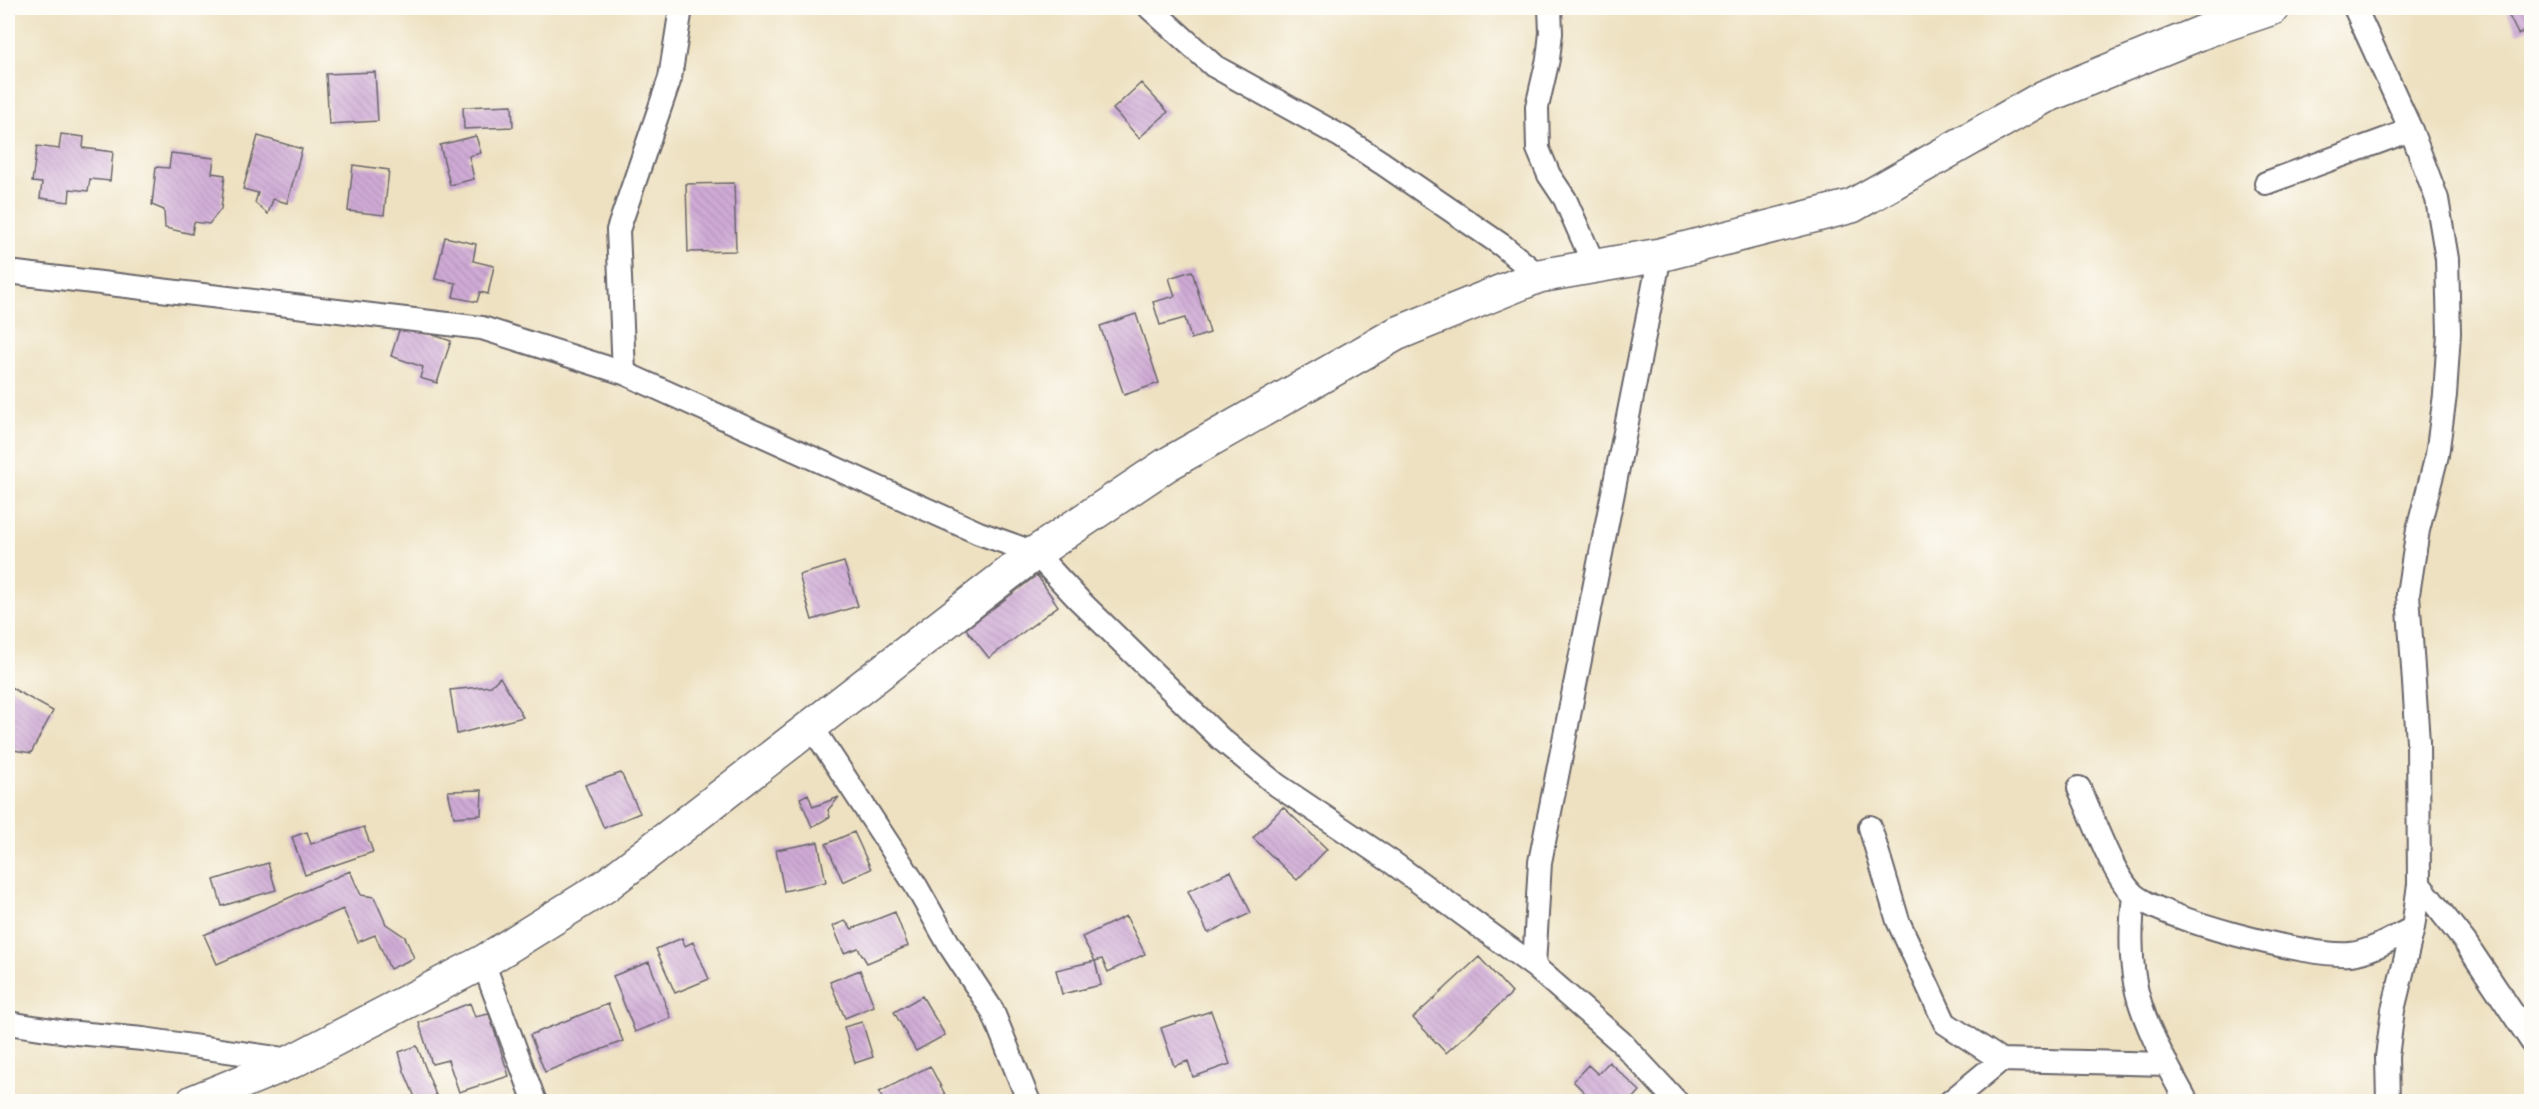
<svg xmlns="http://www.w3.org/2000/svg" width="2539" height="1109" font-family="Kalam,sans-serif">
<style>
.building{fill:url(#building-back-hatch)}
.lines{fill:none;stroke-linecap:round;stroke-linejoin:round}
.minor-casing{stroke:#69656a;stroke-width:26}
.secondary-casing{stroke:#69656a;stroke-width:36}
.minor{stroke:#fff;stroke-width:22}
.secondary{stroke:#fff;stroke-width:33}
</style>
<defs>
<pattern id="building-back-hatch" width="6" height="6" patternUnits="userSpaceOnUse" patternTransform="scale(1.5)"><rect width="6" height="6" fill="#cfaad5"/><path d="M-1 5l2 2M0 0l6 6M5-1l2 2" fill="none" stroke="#b192b8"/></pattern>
</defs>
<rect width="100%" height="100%" fill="#fdfcf7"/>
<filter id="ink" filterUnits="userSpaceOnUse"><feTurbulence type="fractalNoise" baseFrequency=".0167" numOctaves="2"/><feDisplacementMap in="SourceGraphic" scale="12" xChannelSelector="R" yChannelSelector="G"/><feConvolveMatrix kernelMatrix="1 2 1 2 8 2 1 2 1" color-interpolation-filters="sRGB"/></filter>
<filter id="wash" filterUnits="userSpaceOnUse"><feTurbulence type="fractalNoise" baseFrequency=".008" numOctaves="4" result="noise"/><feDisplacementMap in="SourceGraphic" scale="24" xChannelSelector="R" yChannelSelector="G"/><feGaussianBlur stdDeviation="1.35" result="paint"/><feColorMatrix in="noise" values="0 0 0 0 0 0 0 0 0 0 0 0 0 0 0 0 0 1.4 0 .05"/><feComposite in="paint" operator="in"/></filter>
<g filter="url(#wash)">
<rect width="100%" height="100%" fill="#eee1c1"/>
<g id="blocks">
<!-- building -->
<path class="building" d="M2505,8h27v19l-14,7z
M375,72l3,49 -49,3 -3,-50z
M1141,83l27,29 -29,26 -26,-29z
M512,105l1,22 -49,2 -1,-22z
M61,134l23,3 -1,11 30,4 -3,29 -20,-2 -2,12 -18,-2 -1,13 -29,-4 2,-15 -10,-1 5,-36 22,3z
M258,136l44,13 -15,54 -14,-4 -5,15 -13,-11 3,-10 -15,-4z
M476,136l5,17 -12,3 5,23 -24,6 -10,-40z
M171,153l43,5 -2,15 13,2 -4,34 -12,15 -15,-2 -2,12 -27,-6 -1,-18 -12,-5 4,-38 13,1z
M353,165l36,5 -5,45 -36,-4z
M734,183l2,68 -48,1 -2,-68z
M445,237l31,7 -3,17 21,5 -6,28 -8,-2 -3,10 -24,-5 3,-14 -21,-4z
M1192,271l18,62 -19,6 -6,-21 -25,7 -7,-23 22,-6 -6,-18z
M1136,314l23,69 -35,12 -24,-69z
M401,324l50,17 -14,42 -17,-5 3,-11 -32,-11z
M844,562l14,44 -46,14 -13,-45z
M1037,575l21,31 -69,52 -23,-29z
M500,677l23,40 -66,17 -7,-44 41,-4z
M8,686l45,25 -22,42 -23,-4z
M621,773l19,40 -36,15 -19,-43z
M482,790l-1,25 -27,2 -6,-26z
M808,794l5,13 26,-10 -11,13 2,7 -18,10 -12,-29z
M1283,807l44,42 -30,31 -44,-42z
M364,827l9,25 -68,23 -13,-38 15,-5 4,12z
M854,832l17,37 -28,13 -17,-38z
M818,842l8,40 -42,9 -8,-41z
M268,863l8,27 -54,16 -8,-26z
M350,871l11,24 13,2 12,27 19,13 9,21 -24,11 -15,-34 -17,7 -15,-33 -126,55 -13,-29z
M1231,871l20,42 -43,20 -20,-42z
M895,912l13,34 -41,17 -9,-15 -14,5 -11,-27 12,-5 7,8z
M1126,916l19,38 -37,18 -6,-13 -7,2 -13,-24z
M682,938l3,8 8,-4 16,37 -34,14 -19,-44z
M1479,957l33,36 -66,60 -33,-35z
M1095,961l6,24 -39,9 -6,-24z
M649,962l22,56 -36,14 -22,-56z
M860,970l14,36 -29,12 -15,-36z
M922,996l23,39 -29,16 -22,-39z
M470,1003l5,14 14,-3 20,62 -50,16 -11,-32 -16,4 -13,-41z
M608,1004l15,37 -78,31 -15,-37z
M1211,1011l19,53 -37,13 -5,-16 -14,5 -13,-38z
M862,1022l11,35 -18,6 -11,-36z
M417,1046l20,52 -7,4h-13l-13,-31 -5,-19z
M1609,1062l31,29 -10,11h-36l-21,-21 15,-16 10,9z
M930,1066l19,36h-65l-5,-10z"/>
</g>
</g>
<g filter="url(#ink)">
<use href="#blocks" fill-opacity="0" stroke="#69656a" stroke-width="1.5"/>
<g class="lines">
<!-- minor casing -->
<g class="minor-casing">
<path id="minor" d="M1150,8l64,58 128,71 40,26 121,83 36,30
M1550,8l1,25 -3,26 -11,48 1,42 11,26 16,24 30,68
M2355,8l56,122 26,69 10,60 2,74 -4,62 -8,60 -19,75 -10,64 10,148 1,142 -6,44 -20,82 -6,47 1,45
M2266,183l145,-53
M8,272l474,56 142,45 355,160 56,20 44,47 142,139 56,46 116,78 141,103 87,76 56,60
M624,373l-6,-143 52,-152 11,-70
M812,727l104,159 34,60 42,64 37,92
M2079,788c13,28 33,85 53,105 26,26 180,65 218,61 21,-2 43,-16 63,-26
M1870,827l28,94 47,102 56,37 -51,42
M2419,884l46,58 67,100
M2134,895c-4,36 -5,76 7,111 11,33 29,65 46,96
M483,962l52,140
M1534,966l6,-104 120,-607
M8,1023l58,9 77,7 148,21
M2001,1060l166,4"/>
</g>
<!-- secondary casing -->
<g class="secondary-casing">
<path id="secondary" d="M193,1102l100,-41 190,-99 122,-76 430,-333 131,-88 230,-131 143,-58 121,-21 192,-49 192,-109 164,-67 65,-22"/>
</g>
<!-- minor -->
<use href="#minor" class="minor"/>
<!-- secondary -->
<use href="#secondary" class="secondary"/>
</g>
</g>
<!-- margin -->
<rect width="2539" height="1109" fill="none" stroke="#fdfcf7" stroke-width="30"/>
</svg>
